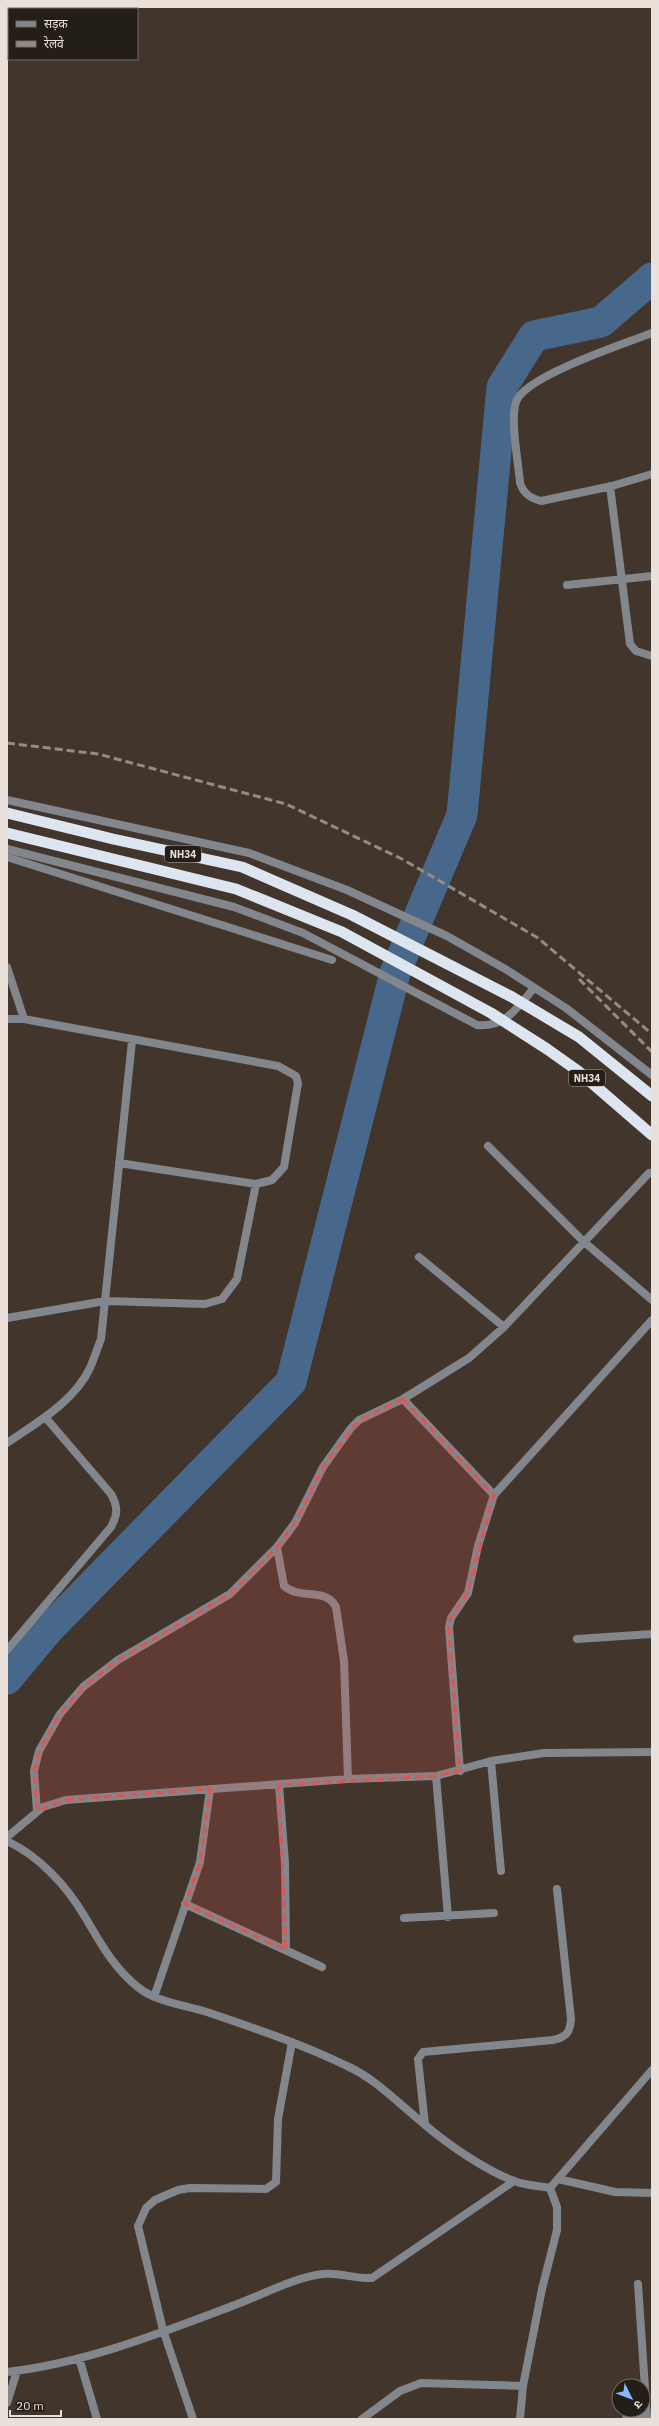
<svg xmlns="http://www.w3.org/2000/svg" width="659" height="2426" font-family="'IBM Plex Sans','Noto Sans Devanagari',sans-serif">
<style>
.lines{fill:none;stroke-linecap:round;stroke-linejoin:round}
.river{stroke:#47678b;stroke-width:31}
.minor{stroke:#82878d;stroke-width:8}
.tertiary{stroke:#82878d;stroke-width:8}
.trunk{stroke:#dce5f0;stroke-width:11}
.rail{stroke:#968b83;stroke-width:3;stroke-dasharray:8 4;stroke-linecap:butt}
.marked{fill:#db5654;fill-opacity:0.2;stroke:#db5654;stroke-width:3;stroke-dasharray:8 5;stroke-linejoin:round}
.labels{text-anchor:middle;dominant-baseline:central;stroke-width:4;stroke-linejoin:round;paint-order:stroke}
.shield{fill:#241e19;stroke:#aea6a0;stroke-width:1}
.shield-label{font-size:10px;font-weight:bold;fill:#e9e0da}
</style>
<rect width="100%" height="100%" fill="#42352b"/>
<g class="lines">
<!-- river -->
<path class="river" d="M7,1679l40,-48 244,-249 104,-409 67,-158 40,-428 32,-51 67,-14 51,-44"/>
<!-- minor -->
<path class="minor" d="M652,333c-29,11 -119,41 -134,65 -10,14 1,67 2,85 4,11 10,15 21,18l71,-15 40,-12
M610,486l20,158 6,7 16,5
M567,585l85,-9
M7,857l325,103
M7,967l17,52
M7,1019h17l254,47 18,10 2,7 -14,84 -12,13 -16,4 -137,-21
M488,1146l95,95 69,59
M419,1257l85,70
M7,1318l98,-17 100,3 17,-5 15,-20 19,-95
M403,1399l91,96
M7,1443c29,-20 67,-41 83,-75 4,-9 7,-19 11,-29l31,-298
M277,1547l7,39c16,14 42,1 52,21l8,54 4,118
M577,1639l75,-5
M7,1650l104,-123c7,-13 7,-20 0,-33l-66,-77
M491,1761l10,110
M460,1771l-11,-144 2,-9 17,-25 10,-47 16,-51 158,-175
M436,1776l12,141
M279,1785l6,78 1,87
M37,1811l-3,-40 5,-20 21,-37 23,-27 35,-27 112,-66 47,-47 18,-24 28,-56 28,-39 8,-8 44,-21 66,-41 35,-31 145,-154
M7,1837l36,-30 23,-7 282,-21 88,-3 55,-15 53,-8 108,-1
M7,1841c32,15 60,45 78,76 15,25 29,52 54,71 18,14 46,17 68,24 47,16 95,32 140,54 29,13 52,38 77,58 23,20 61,46 90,57 10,4 24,5 36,7l7,19v23l-15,59 -19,97 -3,33
M185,1904l137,63
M404,1918l90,-5
M154,1997l46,-135 10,-73
M425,2125l-7,-66 5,-7 130,-12c14,-3 17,-8 18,-21l-14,-130
M558,2179l57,13 37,1
M550,2188l102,-118
M638,2284l9,134
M79,2358l18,61
M7,2372c78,-9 154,-39 228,-67 27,-10 60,-28 88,-31 16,-2 32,5 49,4l142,-97
M7,2403l10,-32
M193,2419l-30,-89 -25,-104 8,-18 9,-8 23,-10 12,-2 76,1 10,-7 2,-63 14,-77
M362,2419l38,-28 21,-8 102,3
M626,2419l25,-2"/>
<!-- tertiary -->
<path class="tertiary" d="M7,800l242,53 98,37 100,46 60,34 59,38 86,67
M7,849l227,58 69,26 174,92c28,3 41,-18 57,-37"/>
<!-- trunk -->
<path class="trunk" d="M7,813l106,26 129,28 110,48 160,82 67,40 73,59
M7,833l229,56 106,43 149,81 56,36 31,22 74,64"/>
<!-- rail -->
<path class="rail" d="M7,743l91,11 188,50 116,55 136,79 114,96
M579,979l73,73"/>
</g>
<!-- marked area -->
<path class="marked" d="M403,1399l91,96 -26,98 -17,25 -2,9 11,144 -24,5 -157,9 7,165 -101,-46 15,-42 10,-73 -144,11 -29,11 -3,-40 5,-20 21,-37 23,-27 35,-27 112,-66 47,-47 18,-24 28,-56 36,-47z"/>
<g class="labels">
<!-- shield labels -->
<g class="shield">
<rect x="165" y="846" width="36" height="16" rx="3"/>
<rect x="569" y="1070" width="36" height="16" rx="3"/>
</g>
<g class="shield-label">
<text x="183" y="854">NH34</text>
<text x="587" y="1078">NH34</text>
</g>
</g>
<!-- border -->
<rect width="659" height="2426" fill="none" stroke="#e9e0da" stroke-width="16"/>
<!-- legend -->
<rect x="8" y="8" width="130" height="52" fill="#241e19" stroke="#736c66"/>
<rect x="16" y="21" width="20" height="6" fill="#82878d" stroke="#736c66"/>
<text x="44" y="28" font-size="12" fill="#e9e0da">सड़क</text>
<rect x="16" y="41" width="20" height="6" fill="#968b83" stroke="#736c66"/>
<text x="44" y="48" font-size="12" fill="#e9e0da">रेलवे</text>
<!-- north arrow -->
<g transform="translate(631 2398) rotate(132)"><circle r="19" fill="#241e19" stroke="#736c66"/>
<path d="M0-3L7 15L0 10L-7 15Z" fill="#84bcfb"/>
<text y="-6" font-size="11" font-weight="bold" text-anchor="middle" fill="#e9e0da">उ</text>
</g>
<!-- scale -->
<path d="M10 2410v6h51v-6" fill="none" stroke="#e9e0da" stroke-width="2"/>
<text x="16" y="2410" font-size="12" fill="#e9e0da" stroke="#241e19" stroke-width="3" paint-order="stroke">20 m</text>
</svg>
